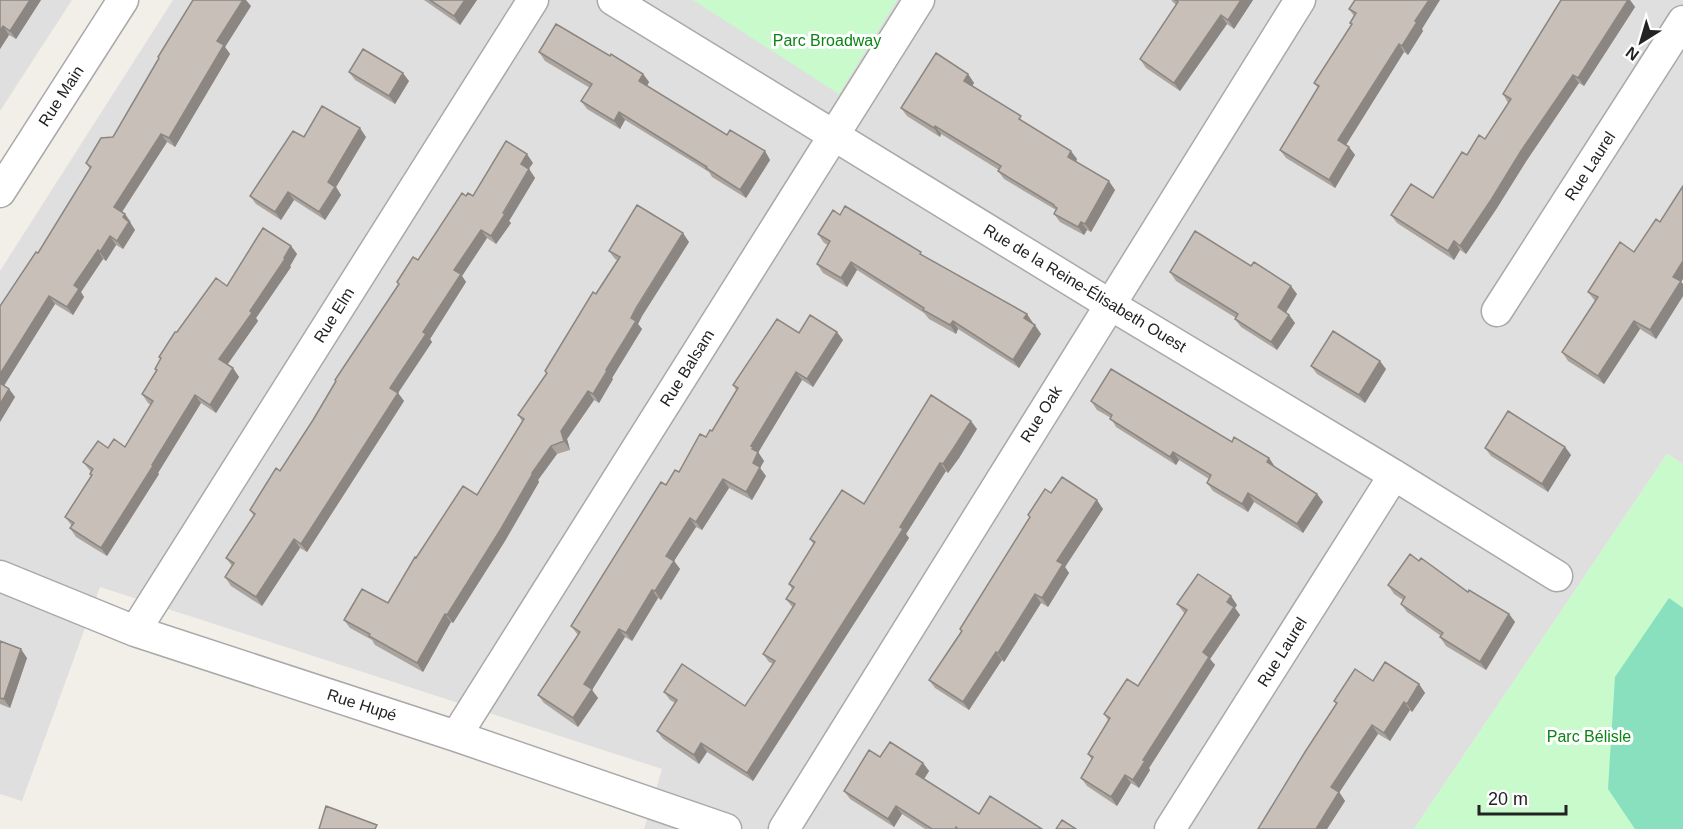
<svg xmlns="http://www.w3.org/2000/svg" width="1683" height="829" font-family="Helvetica,sans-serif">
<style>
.residential{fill:#e0dfdf}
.park{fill:#c8facc}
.pitch{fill:#88e0be}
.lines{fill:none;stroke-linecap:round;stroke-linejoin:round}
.minor-casing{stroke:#a9a9a9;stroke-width:33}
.minor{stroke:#fff;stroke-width:30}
.wall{fill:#aba49e}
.shaded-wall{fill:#8b8681}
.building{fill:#c7bfb8;stroke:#8b8681;stroke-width:1.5}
.labels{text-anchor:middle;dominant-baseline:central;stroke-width:6;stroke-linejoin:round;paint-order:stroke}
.park-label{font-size:16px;fill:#0c8416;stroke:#fff}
.street-label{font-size:16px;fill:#222;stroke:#fff}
</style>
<rect width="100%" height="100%" fill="#f2efe9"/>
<!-- residential -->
<path class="residential" d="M0,0h72l-72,111z
M173,0h1510v464l-16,-10 -253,375h-770l18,-60 -562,-182 -78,214 -22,-7v-523z"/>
<!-- park -->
<path class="park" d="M693,0h204l-58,94z
M1667,454l16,10v365h-269z"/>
<!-- pitch -->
<path class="pitch" d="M1669,598l14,10v221h-48l-27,-40 7,-112z"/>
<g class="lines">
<!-- minor casing -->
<g class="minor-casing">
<path id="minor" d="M613,0l496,304 285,171 163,101
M0,192l123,-192
M1497,311l186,-290
M0,576l135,55 321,105 270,93
M135,631l398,-631
M456,736l463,-736
M784,829l516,-829
M1170,829l224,-354"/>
</g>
<!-- minor -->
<use href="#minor" class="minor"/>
</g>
<!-- wall -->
<path class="wall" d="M0,0h41l-25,39 -7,-4 -9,14z
M424,0h53l-17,25z
M1171,0h82l-19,29 -7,-5 -47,67 -34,-23 -6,-9 36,-54z
M1561,0h69l5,7 -51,79 -5,-3 -52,77 -30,48 -31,46 -6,-4 -6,10 -57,-37 -6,-8 42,-17 34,-43 18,-16 23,-36 -5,-9z
M251,6l-26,41 5,7 -55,93 -8,-5 -45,70 3,2 6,8 -1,1 5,7 -12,19 -7,-4 -10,16 -3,-2 -22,33 3,5 -11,18 -18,-11 -51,81 5,4 6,8 -15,25v-116l38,-53 52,-84 -4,-6 27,-26 46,-78 -1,-2z
M1349,9l73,20 1,2 -15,24 -4,-3 -58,93 3,2 6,8 -20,33 -49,-30 -6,-8 38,-62 -4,-5 37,-58 -1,-2 4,-7z
M539,52l71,4 33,18 6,8 -2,4 80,49 38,16 5,9 -24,38 -34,-21 -3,-5 -84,-52 -5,9 -33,-20 -6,-8 9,-13 -45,-27z
M349,72l60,9 -14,23 -40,-24z
M968,74l6,9 -2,3 105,73 -1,3 39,28 -24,42 -4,-2 -3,5 -24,-13 -6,-8 2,-4 -52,-31 -6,-8 1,-1 -58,-36 -1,3 -33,-21 -6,-8z
M304,137h62l-30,50 5,8 -16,25 -31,-20 -13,20 -25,-16 -6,-8z
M533,163l-4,6 6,9 -26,43 2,2 -15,21 -9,-6 -25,38 4,6 -36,57 2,3 -34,51 6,8 -97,151 -7,-4 -38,58 -31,-20 -6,-9 7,-11 -6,-8 28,-42 -4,-6 30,-39 33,-51 23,-38 -1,-2 63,-95 -1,-3 21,-22 48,-64h7z
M840,215l84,41 103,58 5,9 9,11 -22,34 -61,-39 -2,5 -27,-15 -5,-6 -67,-43 -10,17 -24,-14 -6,-9 11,-19 -4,-2 -6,-9z
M1660,222l21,60 2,2v12l-27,43 -16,-10 -36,55 -36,-23 -6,-9 33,-51 -7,-9 46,-40z
M689,242l-47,74 -4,8 4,5 -30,49 1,1 -14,24 -5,-3 -27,39 3,11 -13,4 -19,26 1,2 -34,59 -52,82 -2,-1 -28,50 -48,-27 -3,-5 -22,-12 -6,-8 44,-17 89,-108 45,-74 -4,-6 28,-41 -1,-3 72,-111 -2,-1 -6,-8z
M291,246l6,8 -7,12 1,1 -35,51 2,3 -31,44 6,3 6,9 -23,36 -15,-10 -43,70 1,1 -52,82 -31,-19 -6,-9 2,-2 -7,-9 26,-41 -1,-2 1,-2 -8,-10 25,-14 17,-1 26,-42 -3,-2 -6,-9 14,-23 -1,-2 6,-10 -2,-2 18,-25 50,-46z
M1170,272l127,22 -11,18 3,3 6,8 -18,27 -36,-23 -6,-8 1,-1 -60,-37z
M799,333l44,7 -30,47 -11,-7 -44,72 6,9 -4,7 6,8 -14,24 -23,-12 -27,42 -6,-3 -22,34 6,8 -19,31 -3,-2 -26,43 -7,-4 -33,53 6,8 -20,29 -34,-24 -6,-8 40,-60 -7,-9 95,-141 13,-13 27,-35 6,-6 24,-41 -3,-5z
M1311,366l75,3 -21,34 -48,-29z
M1091,401l141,41 37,16 6,9 42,27 6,8 -20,31 -49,-31 -6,10 -35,-21 -6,-8 2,-4 -30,-19 -3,5 -60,-38 -5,-9 -14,-8z
M977,429l-18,29 -11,15 -2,-2 -40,63 3,4 -156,243 -46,-29 -8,12 -36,-25 -6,-8 18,-28 -5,-3 -6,-8 81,14 28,-42 -4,-2 -6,-8 30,-46 -7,-9 6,-10 -3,-5 25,-39 -4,-6z
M1565,447l6,8 -23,37 -57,-36 -6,-8z
M1051,493l52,16 -38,58 4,6 -21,34 -7,-4 -37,59 -2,-2 -33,50 -34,-22 -6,-8 32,-49 -1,-2 70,-111 -2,-3z
M1388,585l80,7 41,22 6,8 -29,48 -40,-24 -6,-9 1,-1 -34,-24 -6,-8 2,-4 -9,-6z
M1177,604l60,1 -2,3 5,7 -30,44 5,6 -66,103 1,2 -11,18 -8,-5 -14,23 -30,-20 -6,-8 11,-18 -4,-6 20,-34 -4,-6 34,-28 47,-72z
M0,641l27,17 -17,50 -10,-4z
M1373,681l46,3 6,9 -13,19 -2,-2 -20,31 -12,-7 -39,58 6,9 -18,28h-69l78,-125 -2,-3z
M880,757l43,6 6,8 -5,8 55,35 63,15h-117l-23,-15 -8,13 -44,-28 -6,-8z"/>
<!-- shaded-wall -->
<path class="shaded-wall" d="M30,0h11l-25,39 -6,-8z
M243,0h3l5,6 -26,41 5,7 -55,93 -6,-9 48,-97z
M465,0h12l-17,25 -6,-9z
M1241,0h12l-19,29 -6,-9z
M1429,0h11l-18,29 1,2 -15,24 -6,-9 13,-25z
M1627,0h3l5,7 -51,79 -6,-8z
M1221,15l6,9 -47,67 -6,-8z
M3,26l6,9 -9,14v-18z
M1399,44l5,8 -60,96 -6,-8z
M403,73l6,8 -14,23 -6,-8z
M643,74l6,8 -4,7 -6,-8z
M968,74l6,9 -4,6 -6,-8z
M1573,75l6,8 -52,77 -30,48 -31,46 -6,-8 61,-95z
M619,112l6,8 -5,9 -6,-8z
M935,126l6,8 -1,3 -6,-9z
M360,128l6,9 -30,50 5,8 -16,25 -6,-8 9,-30z
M161,134l6,8 -47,73 -6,-8z
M1349,147l6,8 -20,33 -6,-8z
M765,151l5,9 -24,38 -6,-8z
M1071,151l6,8 -3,7 -6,-9z
M527,154l6,9 -7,9 -5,-8z
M529,169l6,9 -26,43 2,2 -15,21 -5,-8z
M1109,181l6,9 -24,42 -6,-8z
M288,192l6,8 -13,20 -6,-8z
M125,214l10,16 -12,19 -6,-8 6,-24z
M1081,222l6,8 -3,5 -6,-8z
M481,230l6,8 -25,38 4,6 -36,57 2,3 -34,51 6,8 -97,151 -6,-8 122,-212 31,-62z
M683,233l6,9 -47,74 -4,8 4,5 -30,49 1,1 -14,24 -6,-9 38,-76z
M110,236l6,9 -10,16 -6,-9z
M1454,241l6,9 -6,10 -6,-9z
M291,246l6,8 -7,12 1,1 -35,51 2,3 -33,47 -6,-9z
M98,250l5,9 -22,33 3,5 -11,18 -6,-8 7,-22z
M1683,261v18l-2,3 2,2v12l-27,43 -6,-9 23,-53z
M851,262l6,8 -10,17 -6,-9z
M1291,286l6,8 -13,22 -6,-9z
M49,296l6,8 -53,85 -2,-3v-12z
M1027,314l6,9 -3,3 -6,-8z
M1289,315l6,8 -18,27 -6,-8z
M953,321l5,8 -2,5 -6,-9z
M1634,321l6,8 -36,55 -6,-8z
M1035,325l6,9 -22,34 -6,-8z
M837,332l6,8 -30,47 -6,-8z
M1380,361l6,8 -21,34 -6,-8z
M233,368l6,9 -23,36 -6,-8z
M796,372l6,8 -44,73v-1l6,9 -4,7 6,8 -14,24 -6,-8 7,-29 -2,-17z
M9,389l6,8 -15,25v-18z
M588,391l6,9 -27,39 3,11 -6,-9 -3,-10z
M195,395l6,8 -43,70 1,1 -52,82 -6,-8z
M971,421l6,8 -18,29 -11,15 -5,-9z
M551,446l6,8 -19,26 1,2 -34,59 -52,82 -6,-8 85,-142z
M1565,447l6,8 -23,37 -6,-8z
M1173,452l6,8 -3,5 -6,-8z
M1269,458l6,9 -2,4 -6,-9z
M940,463l6,8 -40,63 3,4 -156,243 -6,-8z
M723,479l6,9 -27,42 -6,-8z
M1248,493l6,9 -6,10 -6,-8z
M1317,494l6,8 -20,31 -6,-9z
M1097,500l6,9 -38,58 4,6 -21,34 -6,-9 15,-37z
M690,518l6,9 -22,34 6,8 -19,31 -6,-9 11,-35z
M294,539l6,9 -38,58 -6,-9z
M652,590l6,8 -26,43 -6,-8z
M1035,594l6,9 -37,59 -6,-9z
M1231,596l6,9 -2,3 5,7 -30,44 5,6 -66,103 1,2 -11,18 -6,-8 10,-20z
M445,614l6,8 -28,50 -6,-9z
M1509,614l6,8 -29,48 -6,-8z
M619,629l6,8 -33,53 6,8 -20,29 -5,-9 11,-34z
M21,649l6,9 -17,50 -6,-9z
M996,652l6,8 -33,50 -6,-8z
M1419,684l6,9 -13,19 -5,-8z
M1404,702l6,8 -20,31 -6,-8z
M1372,725l6,9 -41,62 -6,-9z
M701,743l6,9 -8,12 -5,-9z
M923,763l6,8 -7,11 -6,-8z
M1125,775l6,8 -14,23 -6,-9z
M1339,792l6,9 -18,28h-11z
M896,806l6,8 -8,13 -6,-8z"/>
<!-- building -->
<path class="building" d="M0,0h30l-20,31 -7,-5 -3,5z
M193,0h50l-26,41 7,4 -55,93 -8,-4 -47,73 11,7 -2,3 6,5 -12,19 -7,-5 -10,16 -2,-2 -24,35 5,4 -12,18 -18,-11 -49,78v-68l36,-54 2,1 53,-86 -5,-4 15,-25 12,-1 46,-79 -1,-1z
M430,0h35l-11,16z
M1175,0h66l-13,20 -7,-5 -47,68 -34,-24 38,-57z
M1355,0h74l-14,21 2,1 -15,24 -3,-2 -61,96 11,7 -20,33 -49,-30 39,-64 -5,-3 38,-59 -2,-1 6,-10 -7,-4z
M1561,0h67l-50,78 -5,-3 -52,76 -30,49 -31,46 -6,-5 -6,10 -57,-36 20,-31 22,14 29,-46 5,3 12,-20 6,4 26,-40 -8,-5z
M556,24l54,32 1,-2 32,20 -4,7 88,54 3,-5 35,21 -25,39 -34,-22 1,-1 -88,-55 -5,9 -33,-20 11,-17 -53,-32z
M363,49l40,24 -14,23 -40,-24z
M936,53l32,21 -4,7 57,35 -2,3 52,32 -3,6 41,24 -24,43 -4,-2 -3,5 -24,-13 3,-6 -3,-2v-1l-56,-34 3,-5 -66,-40 -1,2 -33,-20z
M322,106l38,22 -32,54 7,5 -16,25 -31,-20 -13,20 -25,-16 43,-65 11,6z
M506,141l21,13 -6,10 8,5 -26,44 2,1 -14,22 -10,-6 -27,40 7,4 -38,58 3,2 -36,54 8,5 -97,151 -7,-5 -38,58 -31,-20 9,-14 -8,-5 29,-44 -5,-4 26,-42 4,3 33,-51 23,-39 -1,-1 64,-96 -2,-2 16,-25 5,3 44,-67 4,3 2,-3 5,3z
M1683,186v75l-10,16 8,4 -31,49 -16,-9 -36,55 -36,-24 36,-55 -10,-5 32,-50 14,10 22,-33 4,3z
M637,205l46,28 -47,75 -5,10 5,3 -30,49 1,1 -14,23 -5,-3 -27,40 3,10 -13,5 -19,27h1l-34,59 -52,83 -2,-1 -28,49 -48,-27 1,-2 -26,-14 18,-31 26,14 27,-46 1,1 47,-72 14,9 47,-76 -6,-4 29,-42 -2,-2 48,-79 3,2 24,-37 -11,-6z
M845,206l76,46 -1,2 107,60 -3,4 11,7 -22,35 -60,-39 -3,4 -27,-15 1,-2 -73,-46 -10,16 -24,-14 13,-23 -12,-7 15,-24 7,5z
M263,228l28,18 -7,12 1,1 -35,52 2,2 -33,46 14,9 -23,37 -15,-10 -43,70 1,1 -52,82 -31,-20 4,-5 -9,-6 27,-42 -2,-1 3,-5 -10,-7 15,-21 10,7 6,-9 11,8 28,-46 -11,-7 15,-24 -2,-1 6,-11 -2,-1 16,-25h2l39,-54 11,8z
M1195,231l56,35 3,-4 37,24 -13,21 11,8 -18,27 -36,-23 3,-5 -68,-42z
M810,315l27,17 -30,47 -11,-7 -45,74 2,1 -1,2 6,3 -5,11 7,4 -14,25 -23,-13 -27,43 -6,-4 -24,38 8,5 -19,30 -3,-1 -26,43 -7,-4 -35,55 8,5 -19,29 -35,-23 42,-63 -9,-6 90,-144 5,3 9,-15 4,2 21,-38 6,3 4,-7 2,1 26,-43 -5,-3 44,-66 22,14z
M1333,331l47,30 -21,34 -48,-29z
M1111,369l121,73 2,-5 35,21 -2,4 50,32 -20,30 -49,-31 -6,11 -35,-21 4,-8 -38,-23 -3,5 -60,-38 2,-4 -21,-14z
M0,383l9,6 -9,15z
M931,395l40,26 -18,28 -10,15 -3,-1 -40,64 3,2 -156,244 -46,-30 -7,12 -37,-24 20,-31 -13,-8 18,-28 63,42 30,-45 -12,-7 32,-50 -9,-5 8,-12 -5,-3 26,-42 -5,-3 32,-49 22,14z
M1508,411l57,36 -23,37 -57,-36z
M1062,477l35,23 -40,61 6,3 -21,34 -7,-4 -37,59 -2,-1 -33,50 -34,-22 33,-49 -2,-2 70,-112 -2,-2 17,-26 6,4z
M1410,554l9,7 2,-3 47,34 1,-2 40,24 -29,48 -40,-25 3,-4 -42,-29 4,-7 -17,-12z
M1198,574l33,22 -4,6 7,5 -31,45 6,5 -66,103 2,1 -12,19 -8,-5 -14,22 -30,-19 12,-21 -5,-3 22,-36 -6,-4 23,-35 11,7 49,-76 -10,-6z
M0,641l21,8 -17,50 -4,-1z
M1385,662l34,22 -12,20 -3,-2 -20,31 -12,-8 -41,62 8,5 -23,37h-58l47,-77 32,-49 -3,-2 21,-32 18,12z
M890,742l33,21 -7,11 63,40 11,-18 52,33h-84l-2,-2 -1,2h-23l-36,-23 -8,13 -44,-28 25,-41 11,7z
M326,806l51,19 -2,4h-56z
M1062,820l14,9h-20z"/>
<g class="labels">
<!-- park labels -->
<g class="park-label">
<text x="827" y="40">Parc Broadway</text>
<text x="1589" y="736">Parc Bélisle</text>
</g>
<!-- street labels -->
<g class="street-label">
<text transform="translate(61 96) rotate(-57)">Rue Main</text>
<text transform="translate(1590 166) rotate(-57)">Rue Laurel</text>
<text transform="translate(1085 288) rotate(31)">Rue de la Reine-Élisabeth Ouest</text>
<text transform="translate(334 315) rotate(-58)">Rue Elm</text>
<text transform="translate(687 368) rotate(-58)">Rue Balsam</text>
<text transform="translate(1041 414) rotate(-58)">Rue Oak</text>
<text transform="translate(1282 652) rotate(-58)">Rue Laurel</text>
<text transform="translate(362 705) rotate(18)">Rue Hupé</text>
</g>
</g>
<!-- north arrow -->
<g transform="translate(1641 42) rotate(217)" stroke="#ffffff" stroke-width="4.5" paint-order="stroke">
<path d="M0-4.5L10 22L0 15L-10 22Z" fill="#222222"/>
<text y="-9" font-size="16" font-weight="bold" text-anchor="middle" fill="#222222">N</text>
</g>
<!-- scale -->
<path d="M1479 805v9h87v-9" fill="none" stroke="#222222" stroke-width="3"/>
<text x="1488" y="805" font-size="18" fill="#222222" stroke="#ffffff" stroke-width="4.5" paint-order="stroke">20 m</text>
</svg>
